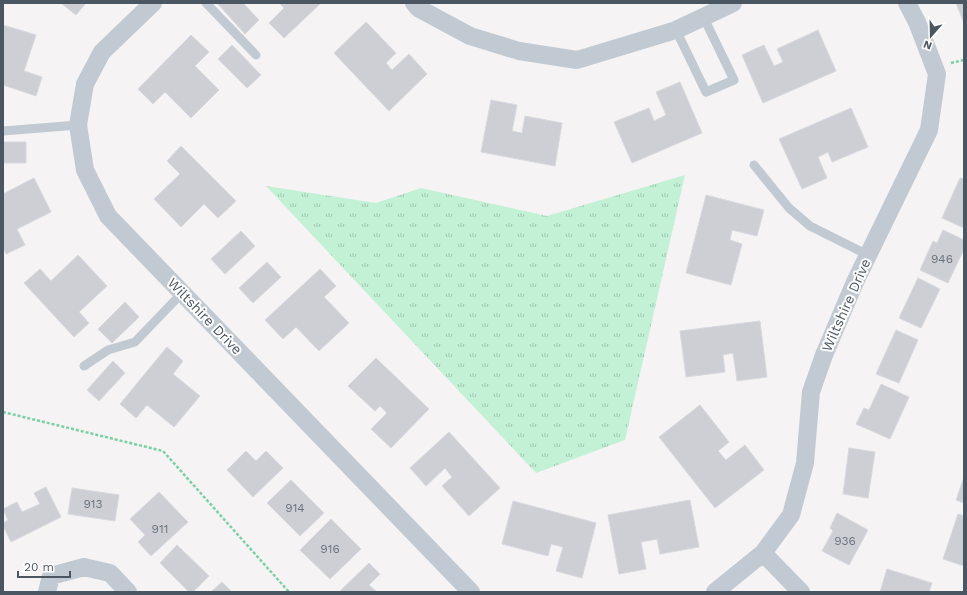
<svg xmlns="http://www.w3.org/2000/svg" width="967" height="595" font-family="'Work Sans',sans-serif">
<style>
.grass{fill:url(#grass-tufts)}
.building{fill:#cdcfd5;stroke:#d7d9de}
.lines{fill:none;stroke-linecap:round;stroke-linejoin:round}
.path{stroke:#7ad0a6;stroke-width:2.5;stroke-dasharray:3 2;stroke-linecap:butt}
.lane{stroke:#c1cad2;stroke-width:9}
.street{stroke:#c1cad2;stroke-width:18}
.labels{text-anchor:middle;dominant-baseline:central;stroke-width:4;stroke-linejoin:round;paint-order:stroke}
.number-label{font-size:12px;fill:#6b747e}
.street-label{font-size:14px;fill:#4a5661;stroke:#fff}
</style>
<defs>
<pattern id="grass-tufts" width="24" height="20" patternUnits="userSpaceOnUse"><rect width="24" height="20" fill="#c3f1d5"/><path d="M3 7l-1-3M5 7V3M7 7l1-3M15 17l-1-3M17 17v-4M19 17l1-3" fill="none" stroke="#a0c6b0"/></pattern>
</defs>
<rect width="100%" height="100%" fill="#f5f3f3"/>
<!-- grass -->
<path class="grass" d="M685,175l-60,265 -89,33 -270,-287 110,17 45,-15 126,28z"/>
<!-- building -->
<path class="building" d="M61,3h25l-10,12z
M217,3h26l16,17 -14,14z
M279,3h42l-37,35 -15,-15 15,-15z
M956,3h8v20z
M366,22l30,31 -10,10 6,7 17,-16 18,20 -38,37 -55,-58z
M3,25l33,10 -12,36 18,6 -6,19 -33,-11z
M818,30l18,41 -73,32 -21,-48 22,-10 10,21 9,-4 -6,-13z
M191,35l18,17 -14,14 24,24 -28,28 -26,-26 -12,12 -15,-15z
M232,45l29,30 -14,13 -29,-29z
M680,82l22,51 -70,30 -18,-41 35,-14 5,13 12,-6 -10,-23z
M491,100l26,5 -5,26 10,2 3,-17 37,7 -7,43 -74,-14z
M851,108l17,39 -36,15 -4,-10 -10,5 9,21 -25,11 -23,-50z
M3,142h23v21h-23z
M181,146l55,55 -18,17 -14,-14 -23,23 -27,-28 26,-25 -13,-13z
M34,178l17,34 -34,17 8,16 -19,9 -3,-7v-53z
M960,178l4,1v49l-22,-10z
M706,195l58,15 -7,26 -25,-6 -2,10 12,4 -11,41 -45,-12z
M943,230l21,10v9l-16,34 -28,-13 13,-29 4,2z
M241,231l14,15 -30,28 -14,-15z
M78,255l29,31 -28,26 10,11 -15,14 -50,-54 16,-14 11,12z
M267,262l14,15 -28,26 -14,-15z
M320,269l16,17 -12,11 25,26 -30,28 -23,-24 -13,12 -18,-19z
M918,278l22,11 -19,39 -22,-10z
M125,302l14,15 -27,26 -14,-14z
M760,321l7,56 -30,4 -4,-28 -10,2 2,17 -39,5 -6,-46z
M896,330l22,10 -19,43 -23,-9z
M167,347l16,14 -10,13 27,22 -26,31 -27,-22 -11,13 -16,-14z
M376,358l53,51 -38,39 -20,-19 16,-16 -7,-7 -5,5 -27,-25z
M113,361l12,12 -26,28 -12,-11z
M881,384l28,13 -19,42 -34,-15 8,-16 5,2z
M700,405l29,37 -11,9 8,9 19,-15 19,25 -49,38 -56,-71z
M449,432l51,56 -31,28 -27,-30 10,-9 -7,-9 -19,18 -16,-18z
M849,448l26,4 -7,46 -25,-4z
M246,451l10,10 10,-10 17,17 -30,29 -26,-27z
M964,477v26l-8,-3z
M291,480l33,33 -24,23 -33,-33z
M46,487l15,30 -50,25 -8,-16v-3l5,-3 -5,-11 14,-7 5,10 18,-8 -6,-11z
M72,488l47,7 -4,26 -47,-7z
M159,492l29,30 -37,34 -13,-14 7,-7 -15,-16z
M690,500l9,47 -39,7 -3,-15 -16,3 5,27 -27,5 -11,-59z
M513,501l83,22 -14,55 -26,-7 7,-24 -12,-3 -3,12 -46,-12z
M837,513l31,17 -19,35 -27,-14 11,-20 -3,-3z
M958,514l6,2v50l-21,-7z
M331,519l30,30 -31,30 -30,-29z
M177,545l32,31 -16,16h-4l-29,-29z
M369,563l11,11 -11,11 8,7h-38z
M887,569l45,14 -3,9h-49z
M222,582l10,10h-21z"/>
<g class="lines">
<!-- path -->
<path class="path" d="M951,63l13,-3
M3,412l160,39 126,141"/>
<!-- lane -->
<path class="lane" d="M206,3l50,52
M676,30l30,62 28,-12 -31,-64
M3,131l75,-6
M754,165l35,43 21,18 58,29
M84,366l24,-16 27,-8 47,-49"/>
<!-- street -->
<path class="street" d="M153,3l-51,49 -17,32 -7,41 7,45 23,46 363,376
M414,3l4,5 52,28 49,15 58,9 99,-30 57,-27
M763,553l38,39
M47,592l4,-16 33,-9 26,6 18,19
M715,592l48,-39 28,-38 14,-52 6,-71 13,-37 31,-73 74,-152 8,-56 -20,-52 -10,-19"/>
</g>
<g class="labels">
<!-- number labels -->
<g class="number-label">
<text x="942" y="259">946</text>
<text x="93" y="504">913</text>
<text x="295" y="508">914</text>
<text x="160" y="529">911</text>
<text x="845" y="541">936</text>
<text x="330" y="549">916</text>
</g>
<!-- street labels -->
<g class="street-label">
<text transform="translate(846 305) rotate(-66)">Wiltshire Drive</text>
<text transform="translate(205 316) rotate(46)">Wiltshire Drive</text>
</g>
</g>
<!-- border -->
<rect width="967" height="595" fill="none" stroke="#4a5661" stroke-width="8"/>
<!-- north arrow -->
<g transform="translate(931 36) rotate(200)" stroke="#ffffff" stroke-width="3" paint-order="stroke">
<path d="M0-3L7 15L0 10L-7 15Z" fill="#4a5661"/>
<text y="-6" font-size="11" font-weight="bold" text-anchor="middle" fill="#4a5661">N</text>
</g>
<!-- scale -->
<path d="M18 571v6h52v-6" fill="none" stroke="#4a5661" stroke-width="2"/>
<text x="24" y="571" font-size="12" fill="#4a5661" stroke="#ffffff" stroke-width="3" paint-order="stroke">20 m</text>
</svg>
